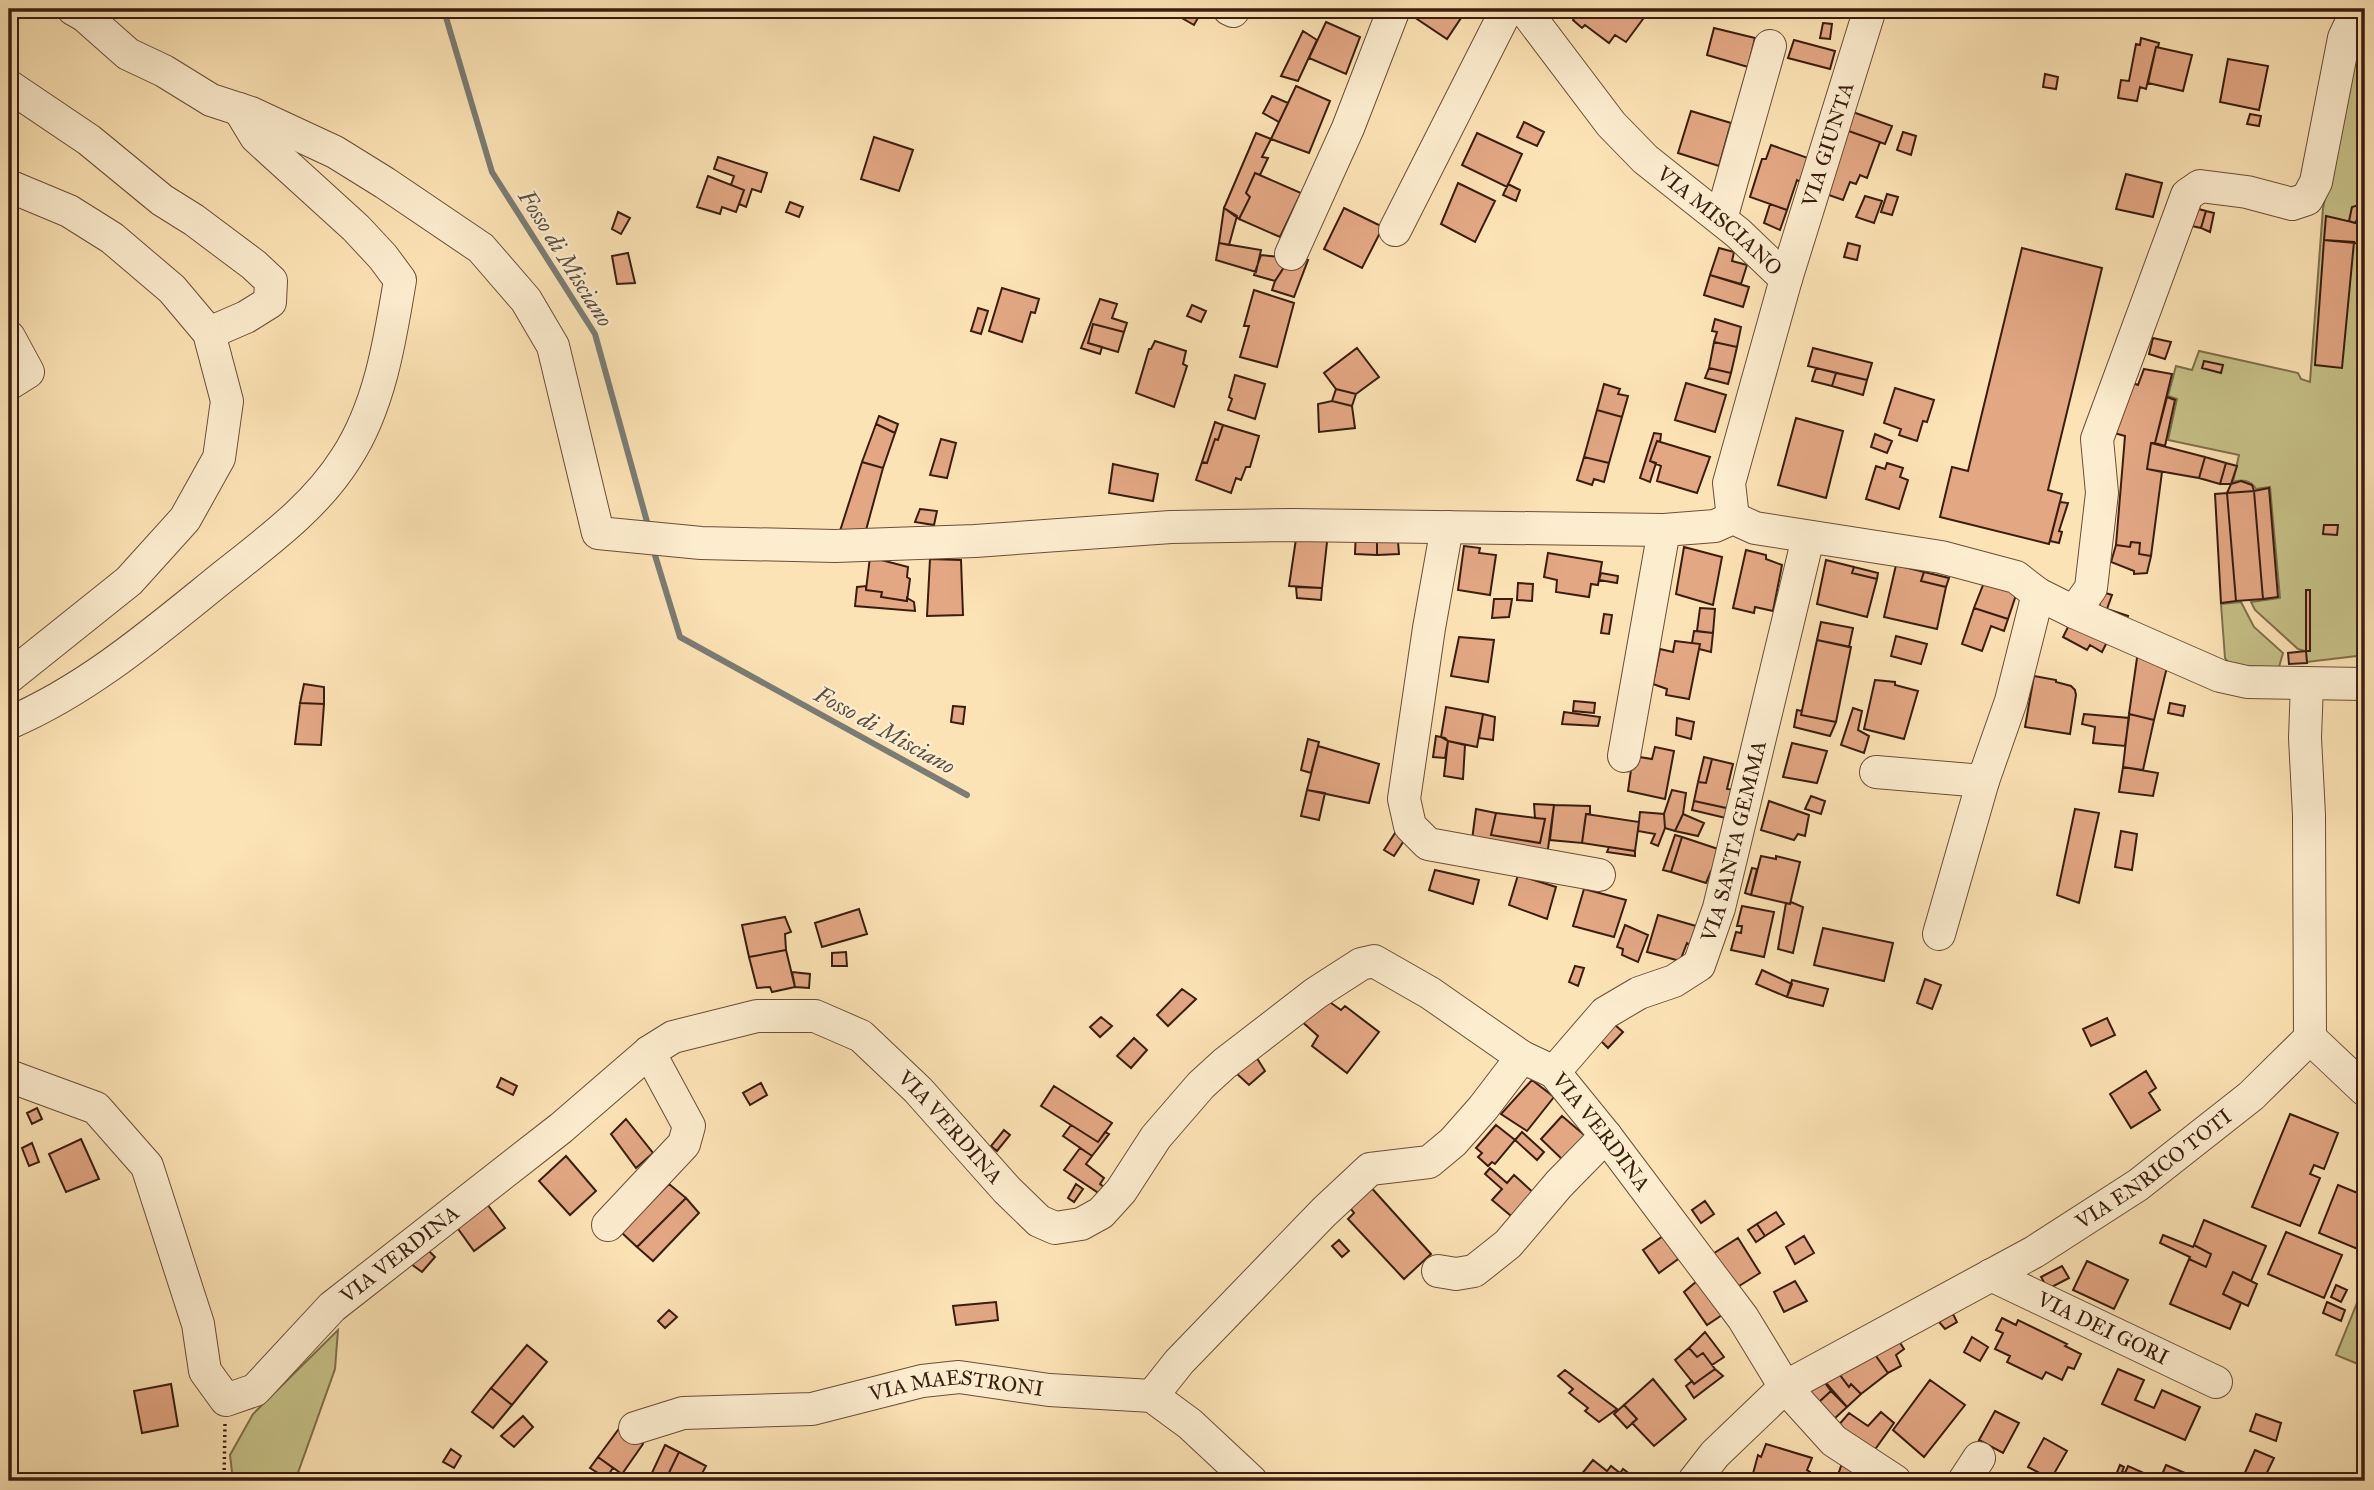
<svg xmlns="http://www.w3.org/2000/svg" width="2374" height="1490" font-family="'IM FELL Great Primer',serif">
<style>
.green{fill:#c6c188;stroke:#806f4c;stroke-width:2}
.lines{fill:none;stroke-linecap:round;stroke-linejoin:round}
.stream{stroke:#7a7c75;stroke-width:6}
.building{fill:#e3a784;stroke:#3a1d0f;stroke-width:2}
.minor-casing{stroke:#6a4e38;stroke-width:34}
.path{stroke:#3a1d0f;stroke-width:3.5;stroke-dasharray:2 3.5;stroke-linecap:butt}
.minor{stroke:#fdedcf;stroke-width:32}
.labels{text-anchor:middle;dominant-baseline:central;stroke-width:5;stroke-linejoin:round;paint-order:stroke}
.street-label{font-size:21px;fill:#3a1d0f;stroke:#fdedcf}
.water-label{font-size:23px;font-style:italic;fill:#5a4c42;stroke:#fdedcf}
</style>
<rect width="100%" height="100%" fill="#fce3b5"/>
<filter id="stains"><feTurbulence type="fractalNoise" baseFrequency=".00286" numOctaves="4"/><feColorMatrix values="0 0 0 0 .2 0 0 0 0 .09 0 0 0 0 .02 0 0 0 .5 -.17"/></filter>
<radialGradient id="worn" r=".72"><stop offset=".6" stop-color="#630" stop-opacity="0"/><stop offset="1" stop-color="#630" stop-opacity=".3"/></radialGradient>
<!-- green -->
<path class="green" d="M2361,28l4,1v626l-58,7 -2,-11 -7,-2 -43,-39 -4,-8 29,-4 -10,-111 -14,2c-5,-9 -15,-10 -23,-7l6,-27 -71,-15 9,-41 -9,-3 8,-30 16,4 7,-19 99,22 3,6 9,3 13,-174z
M2241,602l13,25 29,26 -4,14 -48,-1 -6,-8 -4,-54z
M2357,1303l8,3v61l-29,-12z
M338,1330l-3,39 -40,112h-62l-3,-26 23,-41z"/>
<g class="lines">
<!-- stream -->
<path class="stream" d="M448,9l-3,5 47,158 103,162 54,195
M654,552l26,85 287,158"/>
</g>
<!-- building -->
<path class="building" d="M1185,9h18l-9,16 -14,-8z
M1424,9h23l14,9 -14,21 -30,-20z
M1581,9h48l14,10 -17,23 -11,-7 -6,8 -24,-18 -3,3 -9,-8z
M1326,22l34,15 -14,37 -37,-16z
M1823,23l9,1 -2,15 -10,-1z
M1714,28l41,10 -7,29 -41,-12z
M1303,31l14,9 -19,41 -17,-5z
M2141,38l18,5 -1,4h-2l-10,42 -6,-2 -3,14 -19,-3 3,-18 8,1 7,-37 4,1z
M1794,40l41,11 -5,18 -42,-11z
M2156,47l36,8 -9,36 -35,-8z
M2228,59l40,7 -9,44 -39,-8z
M2045,74l13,3 -2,12 -13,-2z
M1296,86l34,15 -21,52 -38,-14z
M1272,96l16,7 -9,19 -16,-9z
M1691,111l40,12 -12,43 -41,-13z
M1850,111l42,15 -7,18 -42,-15z
M2250,114l11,2 -2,10 -12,-2z
M1524,122l20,10 -7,14 -20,-9z
M1843,129l37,13 -13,36 -7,-3 -4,9 -6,-2 -7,18 -23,-8z
M1903,132l13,4 -5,19 -14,-5z
M1256,133l15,6 -9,18 6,1 -8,17 -5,-2 -9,20 4,4 -11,22 -15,-11z
M1477,133l45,21 -15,33 -45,-22z
M874,137l39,13 -14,41 -38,-12z
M1771,145l37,13 -8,24 -3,-2 -10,30 -37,-13 12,-38h4z
M718,157l49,16 -6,19 -9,-3 -6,18 -7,-3 5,-14 -13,-5 3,-9 -20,-7z
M1255,173l46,20 -21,44 -41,-18 11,-22 -4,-4z
M2126,174l36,9 -9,34 -37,-8z
M708,176l36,14 -8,22 -14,-5 -2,7 -23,-7z
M1458,183l37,18 -20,41 -34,-18z
M1508,184l12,6 -4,11 -13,-6z
M1887,194l11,3 -6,18 -11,-3z
M1865,196l17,5 -8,22 -18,-6z
M790,202l13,5 -4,10 -13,-5z
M1770,204l17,6 -7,20 -16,-7z
M2362,204l3,1v10l-7,3 -3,5 -6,-2 3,-14z
M2191,207l15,4 -5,17 -14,-3z
M1224,208l13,8 -8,29 -10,-2z
M1344,208l39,19 -21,41 -38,-19z
M2206,211l8,2 -4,19 -9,-4z
M618,212l12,6 -9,16 -9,-5z
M2326,216l39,9v19l-41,-4z
M2324,240l30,2 -12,126 -27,-3z
M1219,243l42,7 -5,22 -40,-12z
M1848,243l12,3 -3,14 -13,-3z
M1719,248l15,4 -2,9 15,4 -6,19 -31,-9z
M2022,248l80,20 -54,222 14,4 -13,50 -109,-27 12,-50 16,4z
M628,253l7,30 -18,1 -5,-28z
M1261,255l29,3 -15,23 -21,-6z
M1290,258l18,2 -14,37 -22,-7 3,-9z
M1710,275l39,12 -6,20 -39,-12z
M1002,288l37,11 -4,14 -4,-1 -9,30 -33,-11z
M1254,290l40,13 -17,64 -37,-10 9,-31h-5z
M1100,299l17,5 -5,14 15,5 -3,9 -31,-8 -5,19 14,4 -2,7 -19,-6z
M1192,305l14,6 -5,11 -14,-6z
M978,308l10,3 -7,23 -10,-3z
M1715,319l26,8 -4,20 -23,-5 3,-10 -5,-1z
M1093,324l31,8 -6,20 -30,-9z
M2153,338l18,4 -6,17 -16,-5z
M1155,341l31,10 -3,13 4,2 -13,41 -38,-14 13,-44h2z
M1714,342l23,5 -6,26 -22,-5z
M1357,348l22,29 -23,17 -20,-5 -12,-16z
M1813,348l59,15 -5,17 -59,-14z
M2204,361l19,4 -2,8 -19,-5z
M1709,368l22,5 -3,11 -23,-6z
M1816,368l20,5 -4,13 -20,-5z
M2144,369l28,5 -17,69h-4l-4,26 15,3 -11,84 -12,-2 1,-11 -9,-1 -1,5 -14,-2 9,-109 -11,-3 16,-51 8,3z
M1836,373l31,7 -4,15 -31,-9z
M1235,375l30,9 -10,35 -27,-9 4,-11 -3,-2z
M1686,383l40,12 -11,37 -40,-12z
M1604,384l16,5 -2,5 10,2 -6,21 -25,-7z
M1895,388l39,12 -7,22 -4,-1 -6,20 -18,-6 2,-6 -17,-6z
M1336,389l20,5 -4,12 -20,-5z
M2167,397l8,3 -10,46 -10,-3z
M1332,401l20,5 3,22 -36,4 -1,-28z
M1597,410l25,7 -13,46 -25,-6z
M879,416l19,8 -3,9 -19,-9z
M1796,418l47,13 -17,67 -48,-13z
M1215,422l8,3 -5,15 -3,-1 -8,24 -5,-1z
M876,424l19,9 -12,35 -21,-6z
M1223,425l36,11 -9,31h-4l-5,13 -5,-2 -5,15 -35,-13 6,-18 5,1 8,-24 3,1z
M1654,433l7,1 -1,8 -3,-1 -7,20 6,2 -6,19 -10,-4z
M1875,434l17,7 -5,12 -16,-6z
M941,439l15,4 -9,35 -17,-3z
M1657,441l53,16 -13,36 -40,-12 4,-15 -11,-5z
M2151,443l54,14 -6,21 -52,-9z
M1584,457l25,6 -5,19 -10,-3 -2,6 -15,-5z
M2205,457l21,6 -6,21 -21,-6z
M862,462l21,6 -17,62 -26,1z
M1887,463l16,5 -3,9 8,3 -9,29 -33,-10 10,-33 9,3z
M2226,463l11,3 -6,18h-11z
M1113,464l45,10 -5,27 -44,-8z
M2241,481l11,4 2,6 -27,2 4,-9z
M2269,488l9,109 -15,2 -9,-108z
M2254,491l9,108 -27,2 -9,-108z
M2227,493l9,108 -15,2 -6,-109z
M2060,502l8,1 -9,28 3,1 -3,11 -9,-2z
M920,509l17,2 -3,14 -19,-3z
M2324,525h14l-1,10 -14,-1z
M1356,529h21v26l-22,-1z
M1377,529h20l2,25 -22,1z
M1297,532l31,1 -6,55 -33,-2z
M2131,542l9,1 -1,11 12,2 -4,17 -13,1v-3l-23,-9 5,-17 14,2z
M1464,546l16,2 -1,5 17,2 -6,40 -32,-5z
M1684,547l38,10 -9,48 -37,-11z
M1746,550l20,5v4l16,6 -9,46 -18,-4 -1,6 -21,-5z
M1548,553l54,9 -4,23 -7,-1 -2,13 -33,-5 1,-12 -13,-3z
M870,557l38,10 -1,10 3,2 -3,22 -26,-4 1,-5 -16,-2z
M930,559l31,1 2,55 -36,1z
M1826,560l28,7 -2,6 25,6 -10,38 -50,-13z
M1896,565l28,7 -3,9 25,6 -9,42 -53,-12z
M1854,567l24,6 -1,6 -25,-6z
M1924,572l25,6 -3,9 -25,-6z
M1601,573l17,3 -1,7 -18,-3z
M1987,575l32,11 -11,33 -34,-11z
M1518,583l15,1 -1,17 -15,-1z
M866,586v4l16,2 -1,5 26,4v-3l7,4 1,9 -60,-5 2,-19z
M1296,587l26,1 -1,12 -24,-2z
M2306,590h4v61h-4z
M2102,592l10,3 -5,14 21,7 -3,10 -28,-9z
M1494,599h18l-3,18 -17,1z
M1700,608l15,1 -2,24 -16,-2z
M1974,608l34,11 -4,12 -13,-5 -9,25 -20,-7z
M1604,614l8,1 -3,19 -8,-1z
M2072,619l37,19 -7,14 -12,-7 -3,5 -24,-13z
M1821,622l32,6 -4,19 -32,-7z
M1694,631l19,2 -2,19 -12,-3 1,-5 -8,-1z
M1896,636l31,8 -6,20 -30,-8z
M1459,637l35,3 -6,42 -37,-6z
M1817,640l34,7 -15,75 -35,-7z
M1675,641l25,3 -11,55 -23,-4 1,-6 -14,-5 7,-35 13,3z
M2138,651l31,8 -15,61 -25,-6z
M2306,651l1,12 -18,1 -1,-11z
M2034,676l22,4v2l15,4 4,4 1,5 -6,39 -45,-7z
M1875,680l20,2v3l23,6 -14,48 -40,-10z
M304,684l20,3v17l-24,-1z
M1574,701l21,2 -1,10 -21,-2z
M300,703l24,1 -3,41 -26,-1z
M2170,703l15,3 -2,10 -15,-3z
M953,706l12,1 -2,17 -12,-2z
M1446,707l37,7 -6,33 -29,-6 -7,-4z
M1853,708l9,3 -4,19 11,6 -5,17 -23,-8z
M1797,710l5,1 -1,4 35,7 -6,14 -36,-9z
M1564,712l36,5 -2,9 -36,-2z
M1483,714l12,3 -2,23 -14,-2z
M2084,714l45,4 -4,28 -32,-3 2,-16 -13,-3z
M2129,714l25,6 -11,50 -20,-3z
M1677,718l17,4 -3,17 -15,-4z
M1436,736l9,2 3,3 -3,17 -12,-1z
M1308,739l11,3 -8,31 -10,-3z
M1448,741l17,4 -2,34 -19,-3z
M1792,743l35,8 -10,32 -34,-6z
M1318,746l61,18 -10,39 -62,-13z
M1655,747l19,4 -9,48 -37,-8 5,-35 19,3z
M1704,757l8,2 -6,24 -8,-1z
M1712,759l21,5 -6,25 9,1 -5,19 -37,-8 4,-19 8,1z
M2123,767l35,6 -5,23 -34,-4z
M1307,790l18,3 -6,27 -18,-4z
M1672,790l14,3 -3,21 -8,17 -10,-3 -1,-14z
M1811,796l14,5 -4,13 -16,-5z
M1694,801l37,8 -1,10 -38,-9z
M1769,801l40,14 -4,21 -7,-2 -4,6 -33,-10z
M1534,804l20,1 -7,51 -75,-16 4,-31 20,4 -5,22 49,8 5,-24 -10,-1z
M1554,805l36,1v8h-4l-4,29 -32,-3z
M2075,809l24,4 -20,90 -22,-8z
M1640,812l24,2 1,14 -7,18 -7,-3 4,-9 -17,-3z
M1496,813l49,6 -5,24 -49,-8z
M1586,814l53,8 -4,29 -53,-8z
M1683,814l21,9 -6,13 -23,-5z
M2121,831l16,3 -5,36 -17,-3z
M1395,833l10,6 -11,17 -10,-6z
M1675,835l7,2 -11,35 -8,-2z
M1682,837l39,13 -6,21h-4l-5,12 -35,-11z
M1609,847l26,4v5l-28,-4z
M1761,856l15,3v-3l24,6 -10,42 -39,-9z
M1752,868l5,1 -6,26 -6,-2z
M1435,870l44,10 -6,24 -44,-14z
M1518,875l38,12 -9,32 -38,-14z
M1584,889l42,11 -12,37 -41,-11z
M1791,902l12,5 -10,46 -15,-4 8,-46 4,1z
M1742,906l32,6 -10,45 -33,-7 5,-18 5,1 1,-7h-5z
M859,909l8,25 -45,13 -7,-24z
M1658,915l38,11 -5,20 -4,-3 -7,18 -33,-9z
M785,917l6,15 -6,2 1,16 -37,7 -7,-32z
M1625,925l23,10 -10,27 -16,-7 1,-6 -6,-2z
M1823,928l70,15 -9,38 -70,-16z
M786,950l9,37 -23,5 -2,-5 -13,1 -8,-31z
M846,952l1,14h-15v-13z
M1575,966l9,2 -6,18 -9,-4z
M1762,970l30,14 -5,13 -31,-13z
M792,972l18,2 -1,14 -14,-1z
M1925,979l16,6 -9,24 -15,-6z
M1792,980l36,9 -5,17 -36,-9z
M1182,989l14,10 -28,27 -11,-11z
M1324,998l17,12 4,-4 34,26 -32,41 -35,-27 6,-10 -19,-17z
M1101,1017l11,9 -12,11 -10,-10z
M2107,1018l8,17 -24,11 -8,-17z
M1614,1024l9,8 -15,16 -8,-8z
M1134,1038l13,12 -16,18 -14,-12z
M1255,1055l10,16 -16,14 -15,-14z
M2146,1071l10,17 -7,5 11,17 -29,18 -21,-34z
M501,1078l16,8 -4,9 -16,-8z
M1532,1080l22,17 -27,34 -26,-17z
M761,1083l6,12 -17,10 -7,-12z
M1054,1086l58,37 -14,19 -57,-36z
M37,1108l5,11 -10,5 -5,-11z
M2290,1114l48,19 -14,36 -10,-4 -4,9 10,4 -20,48 -48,-19z
M1562,1116l27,23 -22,25 -26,-25z
M626,1119l27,34 -17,15 -25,-34z
M1071,1125l27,17 7,-10 4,2 -17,22 -29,-20z
M1496,1125l19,15 -20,24 -3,-2 -4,4 -10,-9 4,-4 -6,-5z
M1004,1130l6,5 -13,16 -6,-5z
M1522,1132l22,20 -7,8 -22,-20z
M81,1139l18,40 -33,13 -17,-38z
M32,1143l7,19 -10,4 -7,-18z
M1080,1148l12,8 -6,8 18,14 -4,6 4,3 -4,7 -36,-24z
M566,1156l30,35 -26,24 -31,-34z
M1490,1168l17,15 7,-8 23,21 -21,24 -24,-20 10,-11 -17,-15z
M669,1184l17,14 -49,49 -16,-15z
M1076,1184l7,5 -9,13 -6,-4z
M1368,1184l63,70 -27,25 -56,-60 6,-6 -7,-9z
M2338,1185l27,11v56l-46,-19z
M686,1198l13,15 -46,48 -16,-14z
M1705,1201l9,13 -13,9 -9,-13z
M487,1204l18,24 -31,23 -18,-25z
M1776,1212l8,12 -19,12 -8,-12z
M2204,1220l62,26 -15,35 -18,-9 -10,22 18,9 -11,26 -60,-25 19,-45 17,8 5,-13 -17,-9z
M1757,1224l8,12 -9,6 -8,-12z
M2286,1232l56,23 -18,43 -56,-24z
M1666,1234l15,23 -22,16 -16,-23z
M2163,1235l30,12 1,-2 17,9 -5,13 -17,-8 1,-2 -30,-14z
M1804,1236l10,17 -19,11 -9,-17z
M1738,1238l22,35 -29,18 -23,-34z
M1339,1240l10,11 -7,6 -10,-11z
M426,1248l9,9 -13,15 -15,-11z
M2087,1261l41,19 -14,29 -41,-19z
M2062,1266l7,12 -21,11 -7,-12z
M2233,1272l24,12 -9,22 -25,-12z
M1703,1276l25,35 -21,14 -23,-33z
M1795,1281l12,20 -23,11 -10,-20z
M2336,1285l11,5 -6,12 -10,-5z
M996,1302l2,18 -42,5 -3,-19z
M2327,1302l18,8 -4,11 -18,-8z
M669,1310l8,7 -12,11 -7,-7z
M1953,1314l4,8 -12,7 -6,-7z
M2002,1318l14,7 2,-5 49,24 -2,2 16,8 -7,15 -6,-2 -6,13 -16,-8 -4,7 -35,-17 3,-6 -15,-7 8,-16 -7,-3z
M1705,1332l19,25 -12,8 -9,-12 -6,4 -8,-9z
M1972,1337l16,10 -8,14 -16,-9z
M1897,1338l7,11 -8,6 5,11 -13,7 -17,-24z
M527,1345l20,17 -35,43 -21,-17z
M1689,1348l8,9 6,-4 12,16 -21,15 -19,-24z
M1871,1349l17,24 -27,21 -10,-10 -2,3 -15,-20z
M1834,1367l15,20 2,-3 10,10 -14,13 -28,-32z
M1715,1369l8,7 -29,22 -8,-12 6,-5 2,3z
M2118,1369l26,11 -9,20 19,8 8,-18 38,17 -15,33 -83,-36z
M1565,1370l52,39 -18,13 -14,-11 3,-3 -19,-15 4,-4 -15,-13z
M1819,1375l12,16 -12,11 -15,-14z
M1653,1379l33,40 -32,27 -22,-23 5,-4 -13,-14z
M1930,1380l35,25 -41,52 -31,-27z
M171,1384l7,42 -36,7 -8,-42z
M491,1388l21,17 -19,23 -21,-16z
M1831,1391l16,16 -13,12 -15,-17z
M1624,1405l13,14 -10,9 -13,-14z
M1995,1411l24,12 -16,30 -24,-13z
M1881,1412l13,11 -23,32 -34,-28 12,-14 19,13z
M2256,1414l25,9 -5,18 -26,-10z
M523,1416l10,11 -19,20 -13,-11z
M621,1426l22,18 -21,30 -24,-17z
M2044,1438l23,13 -16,28 -23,-12z
M1766,1444l46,14 -5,12 3,2 -3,9h-56l7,-26 3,2z
M665,1445l14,7 -14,29h-7l-8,-4z
M451,1449l10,7 -7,12 -11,-6z
M2255,1450l19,8 -11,23 -19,-6z
M679,1452l27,14 -8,15h-33z
M598,1457l15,11 -7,10 -16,-10z
M1593,1460l14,11 4,-5 9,7 3,-4 16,12h-63z
M1842,1463l26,18h-32z
M2120,1465l4,2 -2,5 3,1 3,-7 18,8 -3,7h-11l-16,-6z
M2166,1465l33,14 6,2h-34l-10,-4z"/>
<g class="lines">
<!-- minor casing -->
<g class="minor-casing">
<g id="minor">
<path d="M73,9l12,7 43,38 36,17 47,29 40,13 84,39 50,31 96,65 45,52 27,46 45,187 103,10 134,3 140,-5 196,-14 121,-2 372,5 51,-4 18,-8 22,10 186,29 75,20 22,17 36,18 146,64 27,6 118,2"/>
<path d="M1229,9l4,2 1,-2"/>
<path id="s1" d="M1524,9l87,115 34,35 93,74 48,46"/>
<path d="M9,86l80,54 73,60 32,20 60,45 17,16 -1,21 -24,15 -37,16"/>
<path d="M9,186l60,25 43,27 60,51 37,44 18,68 -8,57 -34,61 -56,62 -120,96"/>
<path d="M1721,219l49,-173"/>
<path d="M1395,230l112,-221"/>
<path d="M1291,254l57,-126 46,-119"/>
<path d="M9,337l19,35 -19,12"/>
<path id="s2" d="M1733,518l-4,-35 57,-204 84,-270"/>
<path d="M1447,527l-18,101 -25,171 6,27 18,18 171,31"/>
<path d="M2074,612l17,-24 11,-95 -5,-54 90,-244 13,-9 47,6 45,12 15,-5 9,-17 28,-144 7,-15 14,-2"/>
<path d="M9,723c80,-34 148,-93 215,-147 44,-35 92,-70 122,-118 34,-52 44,-118 54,-178l-17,-23 -27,-29 -100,-91 -17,-28"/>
<path d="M1624,756l40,-226"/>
<path d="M1876,772l107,9"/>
<path d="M1939,934l44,-153 28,-80 27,-107"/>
<path d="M2310,1038l55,52"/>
<path id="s3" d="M1554,1072l51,-59 34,-20 35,-12 25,-16 20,-57 89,-370"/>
<path id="s4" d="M9,1076l87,32 51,58 51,158 7,47 21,29 29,-10 77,-83 229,-179 88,-76 24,-15 84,-21h58l46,20 57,54 89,100 32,31 16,7 26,-4 20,-11 20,-22 35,-54 45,-52 23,-21 92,-71 45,-29 13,-3 56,32 92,64 32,15 52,64 137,182 42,69 49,54 61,40"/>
<path d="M608,1225l76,-81 5,-18 -40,-74"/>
<path d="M1438,1271l18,3 18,-3 34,-27 51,-60 47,-48"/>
<path id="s5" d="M1991,1275l225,107"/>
<path d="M1152,1396l27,-34 145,-150 46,-43 59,-7 24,-20 30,-34 39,-51"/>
<path id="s6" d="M635,1428l48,-15 129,-4 110,-28 37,-4 90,13 103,6 38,28 61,57"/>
<path id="s7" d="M1694,1481l21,-27 70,-67 249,-135 104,-67 113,-89 59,-58 -1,-223 -4,-77 2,-55"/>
<path d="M1964,1481l15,-23"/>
</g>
</g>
<!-- path -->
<path class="path" d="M224,1481l1,-57"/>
<!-- minor -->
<use href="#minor" class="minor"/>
</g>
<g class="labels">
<!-- street labels -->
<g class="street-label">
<text stroke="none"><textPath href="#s2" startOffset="388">VIA GIUNTA</textPath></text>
<text stroke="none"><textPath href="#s1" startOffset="290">VIA MISCIANO</textPath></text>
<text stroke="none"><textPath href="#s3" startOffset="313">VIA SANTA GEMMA</textPath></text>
<text stroke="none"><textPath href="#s4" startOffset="1321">VIA VERDINA</textPath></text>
<text stroke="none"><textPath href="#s4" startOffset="2182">VIA VERDINA</textPath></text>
<text stroke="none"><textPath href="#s7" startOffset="560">VIA ENRICO TOTI</textPath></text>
<text stroke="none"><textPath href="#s4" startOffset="649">VIA VERDINA</textPath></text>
<text stroke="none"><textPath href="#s5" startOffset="124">VIA DEI GORI</textPath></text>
<text stroke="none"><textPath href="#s6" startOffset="327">VIA MAESTRONI</textPath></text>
</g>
<!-- water labels -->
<g class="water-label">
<text transform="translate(566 258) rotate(58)">Fosso di Misciano</text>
<text transform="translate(885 730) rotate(29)">Fosso di Misciano</text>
</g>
</g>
<!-- margin -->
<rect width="2374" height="1490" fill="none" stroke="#fce3b5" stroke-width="35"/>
<rect x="10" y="10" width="2353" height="1469" fill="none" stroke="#3a1d0f" stroke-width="3.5"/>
<rect x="18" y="18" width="2339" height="1455" fill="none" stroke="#3a1d0f" stroke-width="2"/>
<rect width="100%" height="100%" filter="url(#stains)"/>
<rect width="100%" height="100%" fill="url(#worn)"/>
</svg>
